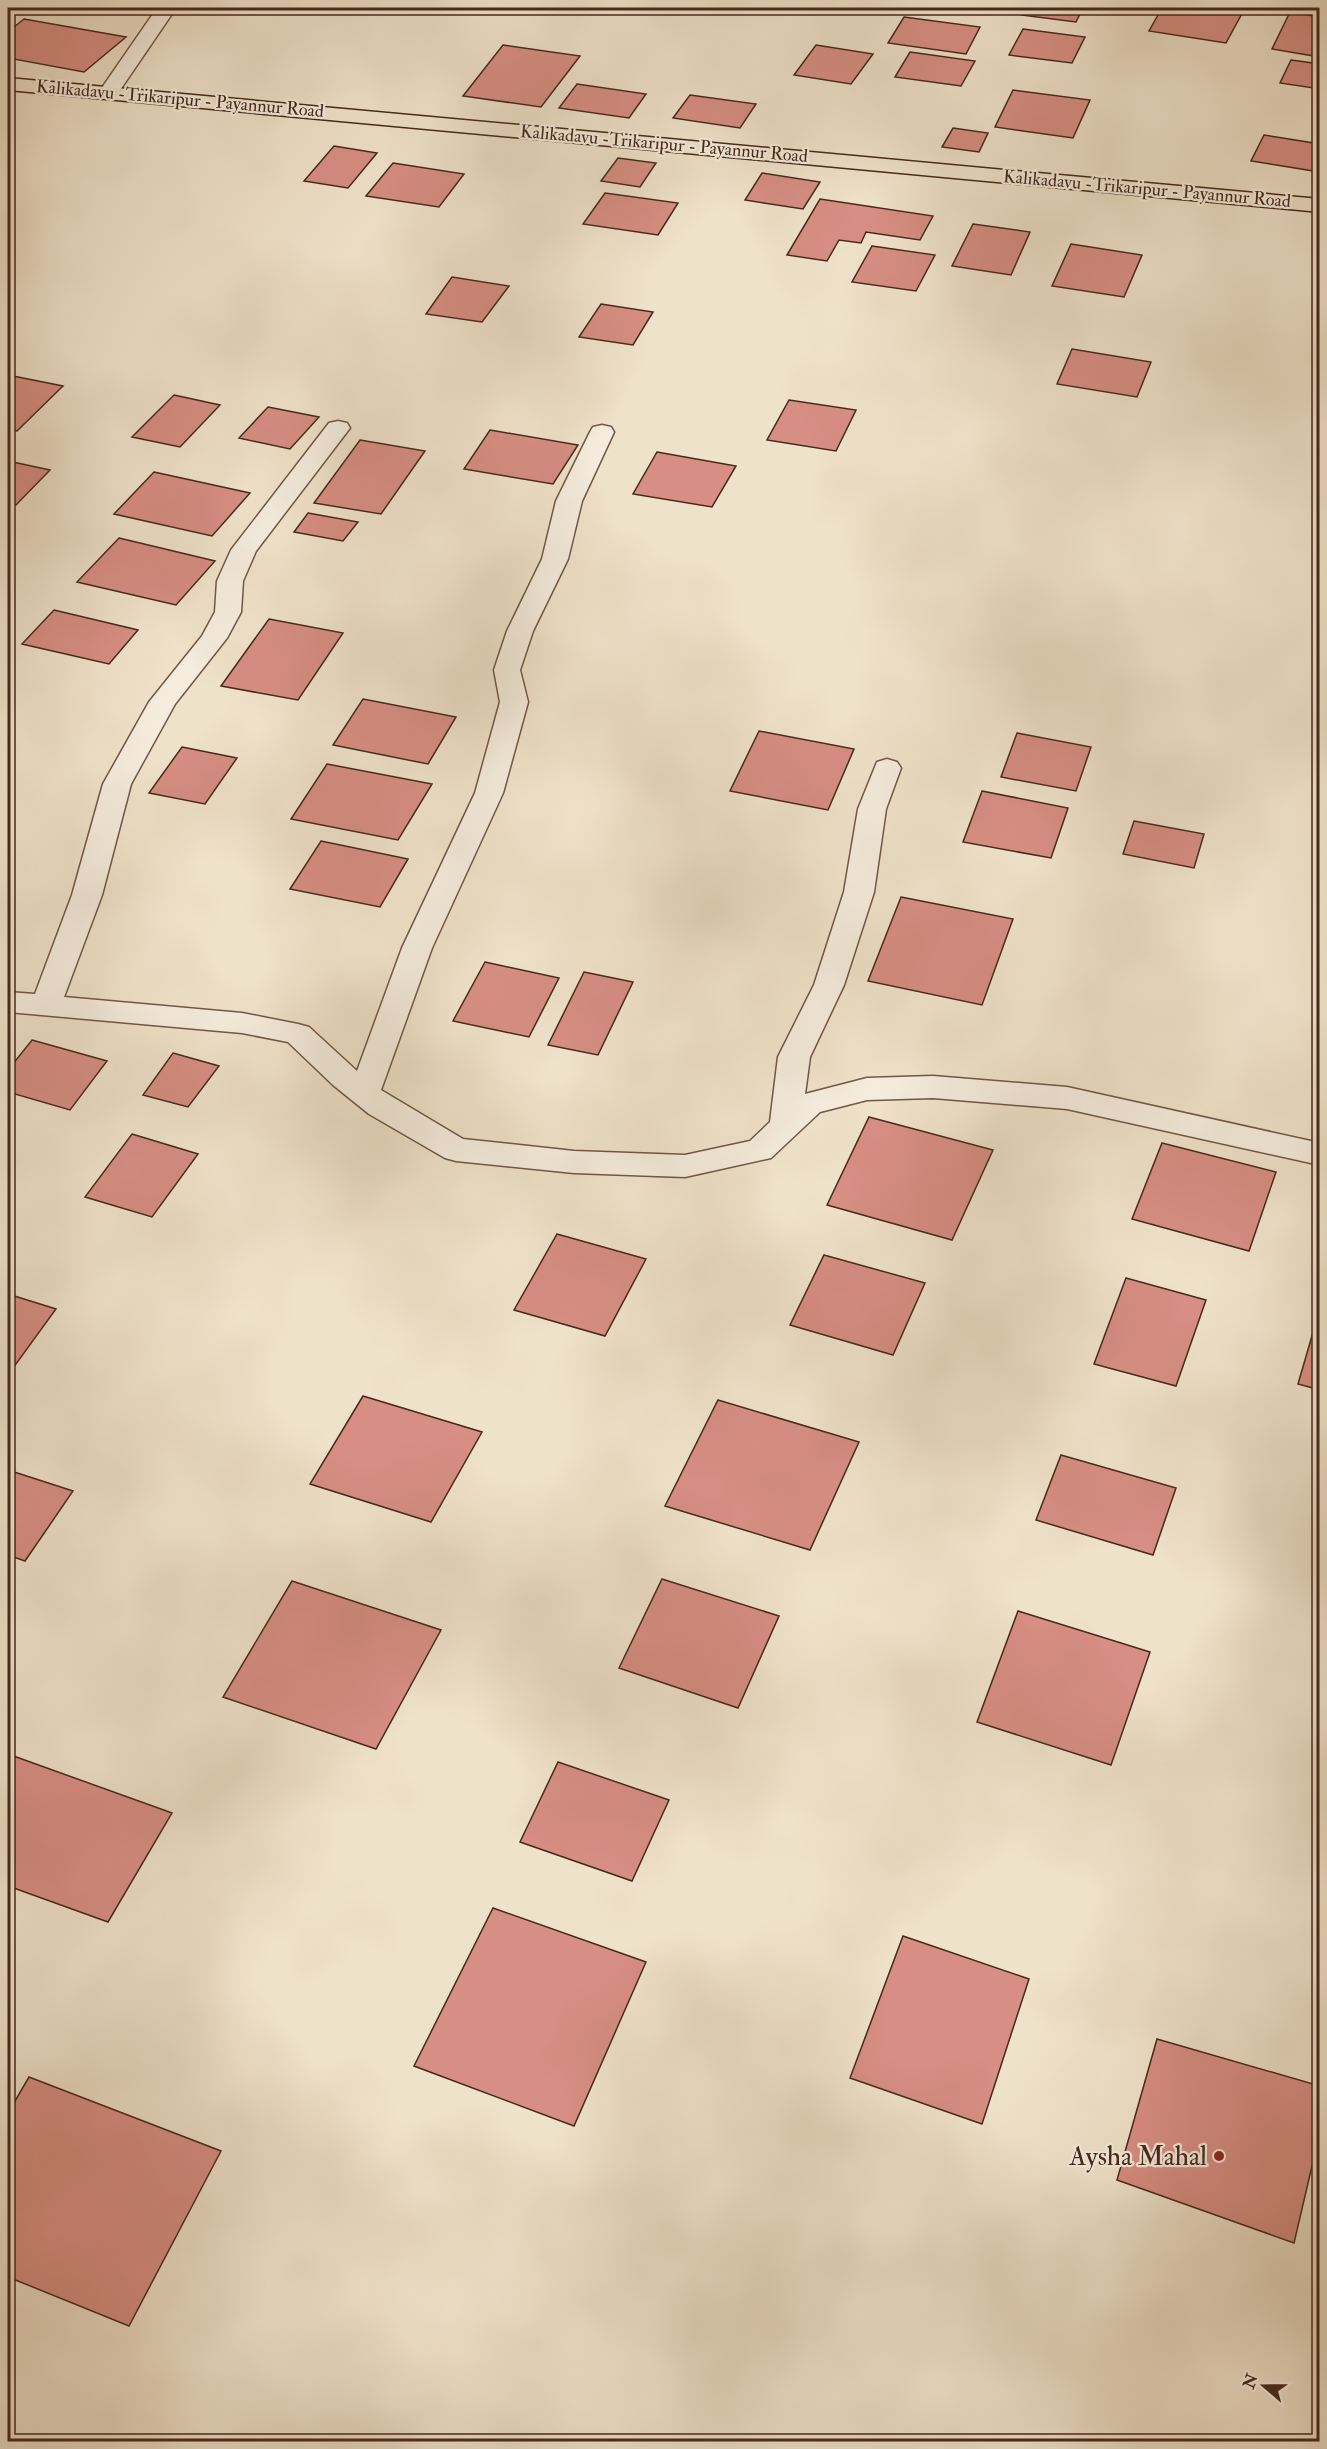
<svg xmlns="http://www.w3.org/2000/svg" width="1327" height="2449" font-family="'IM FELL Double Pica',serif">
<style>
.building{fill:#d78e84;stroke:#45291a;stroke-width:1.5}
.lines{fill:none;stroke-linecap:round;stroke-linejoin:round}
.minor-casing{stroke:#705746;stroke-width:3}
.major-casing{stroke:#45291a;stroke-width:3}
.minor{fill:#f5ecdd;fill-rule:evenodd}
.major{fill:#efe2ca;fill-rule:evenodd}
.poi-dot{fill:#8f2418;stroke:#f5ecdd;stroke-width:2}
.labels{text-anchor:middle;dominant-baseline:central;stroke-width:4.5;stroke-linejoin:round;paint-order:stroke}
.far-street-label{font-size:18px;fill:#45291a;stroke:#f5ecdd}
.near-poi-label{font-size:27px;fill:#45291a;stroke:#f5ecdd;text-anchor:end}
</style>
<rect width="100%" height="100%" fill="#efe2ca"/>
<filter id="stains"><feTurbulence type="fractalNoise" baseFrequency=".00333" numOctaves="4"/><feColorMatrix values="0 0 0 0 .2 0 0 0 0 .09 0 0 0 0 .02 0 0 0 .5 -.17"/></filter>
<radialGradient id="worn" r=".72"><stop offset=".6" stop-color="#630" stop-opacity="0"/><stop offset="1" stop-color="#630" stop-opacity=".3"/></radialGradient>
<!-- building -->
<path class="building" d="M1025,8h58l-7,14 -55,-7z
M1162,8h83l-19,35 -77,-12z
M1290,12l30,5v40l-48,-8z
M904,17l76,10 -14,27 -78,-11z
M24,19l102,18 -42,35 -76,-14v-26z
M1023,29l62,8 -13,26 -63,-8z
M503,45l77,11 -39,51 -78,-11z
M816,45l57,9 -22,30 -57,-9z
M910,52l65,9 -14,25 -66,-9z
M1291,60l29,4v25l-40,-6z
M577,84l69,10 -17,24 -70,-10z
M1013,90l77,10 -17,38 -78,-11z
M690,95l66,9 -16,24 -67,-10z
M953,128l35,5 -9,19 -37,-5z
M1264,135l56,9v28l-69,-11z
M334,146l43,7 -29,35 -44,-7z
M618,158l38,5 -16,24 -39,-6z
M393,163l71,11 -25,33 -73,-11z
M762,173l58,9 -17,27 -58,-9z
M605,193l73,10 -20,32 -75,-11z
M820,199l113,17 -13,24 -54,-8 -5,11 -22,-3 -12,21 -40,-6z
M973,224l57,8 -19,43 -59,-9z
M1071,244l71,11 -18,42 -72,-11z
M872,246l63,9 -19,36 -64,-9z
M452,277l57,9 -27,36 -56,-8z
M601,304l52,8 -20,33 -54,-8z
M1072,349l79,13 -14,35 -80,-13z
M8,375l55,11 -46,45 -9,-2z
M174,395l46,10 -40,42 -48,-10z
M789,400l67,10 -20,41 -69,-11z
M268,407l51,10 -29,32 -51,-11z
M490,430l88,15 -25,39 -89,-15z
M360,440l65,11 -44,63 -67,-11z
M657,452l79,14 -24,41 -79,-13z
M8,461l42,9 -34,35 -8,-2z
M154,472l96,21 -38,43 -98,-22z
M308,513l50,9 -15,19 -49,-9z
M119,538l96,23 -39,44 -99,-23z
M54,610l84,20 -29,34 -87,-20z
M269,619l74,14 -45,67 -77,-14z
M363,699l93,18 -28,47 -95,-19z
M759,731l95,18 -26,61 -98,-19z
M1017,733l74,14 -15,44 -75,-14z
M182,747l55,11 -32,46 -56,-11z
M327,764l105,20 -34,56 -107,-21z
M982,791l86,17 -17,50 -88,-16z
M1134,821l70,13 -10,34 -71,-14z
M321,841l87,18 -28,48 -90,-18z
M901,897l112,22 -31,86 -114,-24z
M485,962l74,16 -30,59 -76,-16z
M584,972l49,10 -35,73 -50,-10z
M32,1040l75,21 -37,49 -62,-18v-22z
M173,1053l46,13 -31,41 -45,-12z
M869,1117l124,33 -41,90 -125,-35z
M132,1134l66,20 -46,63 -67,-20z
M1162,1143l114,29 -27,79 -117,-32z
M557,1234l89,25 -41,77 -91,-26z
M824,1255l101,28 -32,72 -103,-30z
M1126,1278l80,22 -30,86 -82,-22z
M8,1294l48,15 -48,66z
M1316,1322l4,1v67l-22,-6z
M363,1396l119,36 -51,90 -121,-38z
M718,1400l141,42 -49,108 -145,-44z
M1061,1455l115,33 -23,67 -117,-35z
M8,1470l65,21 -48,70 -17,-6z
M662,1579l117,37 -41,92 -119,-40z
M292,1581l149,49 -65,119 -153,-52z
M1018,1611l132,41 -39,113 -134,-43z
M8,1754l164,59 -64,109 -100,-36z
M558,1762l111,38 -37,81 -112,-39z
M493,1908l153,54 -72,164 -160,-60z
M903,1936l126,43 -47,145 -132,-46z
M1157,2039l163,47v46l-26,111 -177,-63z
M29,2077l192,74 -92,175 -121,-49v-164z"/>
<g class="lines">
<!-- minor casing -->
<g class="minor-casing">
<path id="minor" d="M157,8h19l-60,88 -7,2 -7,-2 -3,-4z
M338,421l9,2 3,5 -94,123 -13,30 -2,31 -14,26 -52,66 -44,80 -29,111 -38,102 178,16 56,11 11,3 48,44 45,-123 73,-155 25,-91 -6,-32 13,-39 35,-72 14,-58 34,-69 3,-5 9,-2 9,2 3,5 -32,69 -14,58 -35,72 -13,39 8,32 -25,91 -71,155 -51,142 82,49 111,12 111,4 65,-14 20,-19 8,-65 36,-72 30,-93 14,-83 19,-47 10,-3 10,3 4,6 -15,41 -12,83 -30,93 -34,72 -5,37 62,-16 66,-2 134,11 253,56v22l-253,-56 -134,-11 -66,2 -47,12 -49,46 -86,19 -111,-4 -118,-12 -11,-3 -76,-44 -36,-29 -45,-43 -46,-9 -234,-21v-20l27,2 37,-99 31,-111 46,-82 53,-66 13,-24 2,-31 14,-31 98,-127z"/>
</g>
<!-- major casing -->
<g class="major-casing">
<path id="major" d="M8,78l1312,121v13l-1312,-122z"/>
</g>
<!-- minor -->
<use href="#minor" class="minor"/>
<!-- major -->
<use href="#major" class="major"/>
</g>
<!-- markers -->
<circle class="poi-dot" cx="1219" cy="2156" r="6"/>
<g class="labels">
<!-- far-street labels -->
<g class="far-street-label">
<text transform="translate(180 99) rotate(5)">Kalikadavu -Trikaripur - Payannur Road</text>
<text transform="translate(664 144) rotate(5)">Kalikadavu -Trikaripur - Payannur Road</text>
<text transform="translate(1147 189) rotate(5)">Kalikadavu -Trikaripur - Payannur Road</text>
</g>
<!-- near-poi labels -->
<g class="near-poi-label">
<text x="1207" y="2156">Aysha Mahal</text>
</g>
</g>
<!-- margin -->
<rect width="1327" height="2449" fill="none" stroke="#efe2ca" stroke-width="30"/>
<rect x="9" y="9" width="1309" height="2431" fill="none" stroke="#45291a" stroke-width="3"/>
<rect x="15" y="15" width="1297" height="2419" fill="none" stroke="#45291a" stroke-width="1.5"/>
<!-- north arrow -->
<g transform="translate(1264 2386) rotate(290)" stroke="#f5ecdd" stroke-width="4.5" paint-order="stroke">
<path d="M0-4.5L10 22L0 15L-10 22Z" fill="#45291a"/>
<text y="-9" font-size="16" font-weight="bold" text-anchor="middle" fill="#45291a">N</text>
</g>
<rect width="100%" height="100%" filter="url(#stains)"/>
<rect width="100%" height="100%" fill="url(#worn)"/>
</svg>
